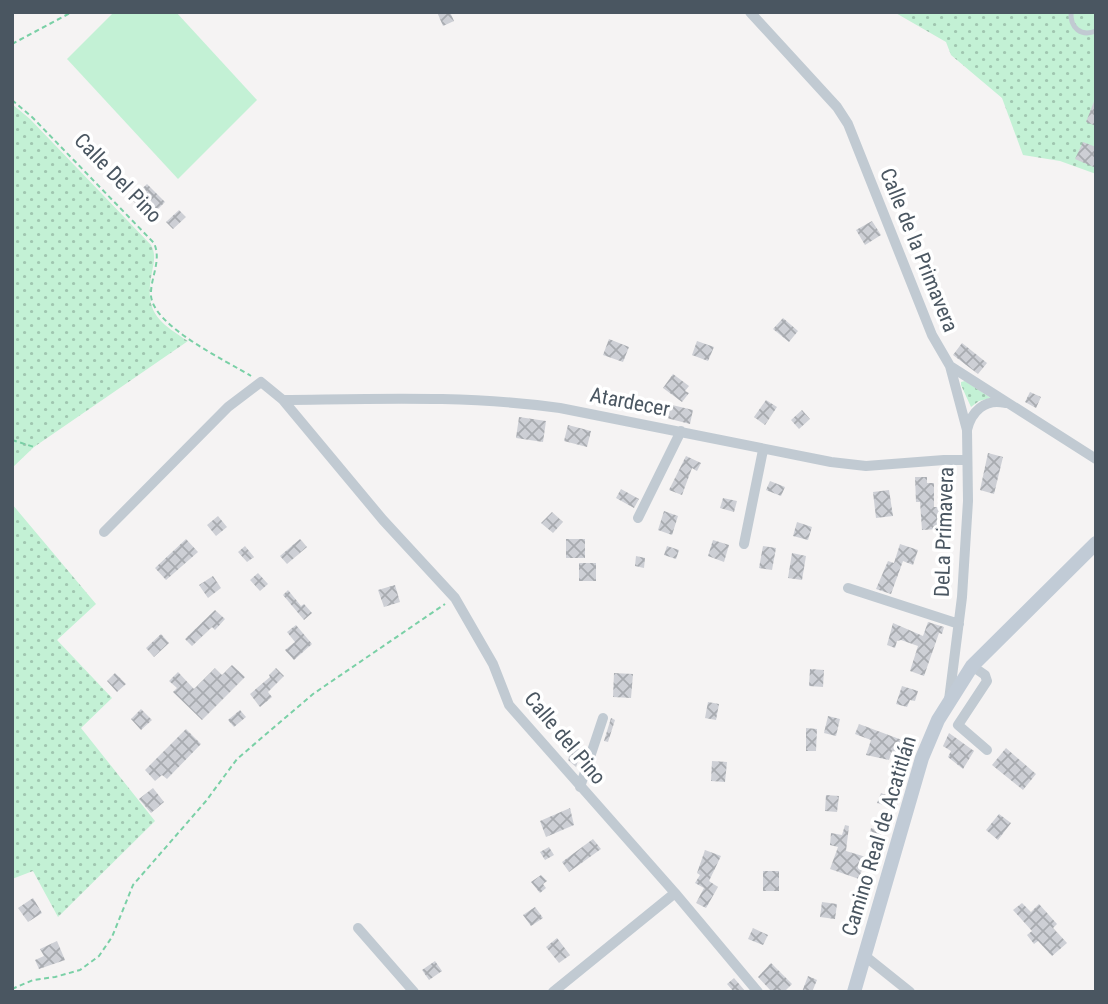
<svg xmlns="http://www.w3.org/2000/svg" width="1108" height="1004" font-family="'Roboto Condensed',sans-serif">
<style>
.grass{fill:url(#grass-dots)}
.pitch{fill:#c3f1d5}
.building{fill:url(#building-cross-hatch)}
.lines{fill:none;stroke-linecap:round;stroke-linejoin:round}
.path{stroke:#7ad0a6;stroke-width:2;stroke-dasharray:5 3.5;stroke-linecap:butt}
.service{stroke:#c1cad2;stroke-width:5}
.minor{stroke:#c1cad2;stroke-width:10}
.secondary{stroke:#c1cbd6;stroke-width:14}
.labels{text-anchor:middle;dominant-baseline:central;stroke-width:7;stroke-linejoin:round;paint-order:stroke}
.street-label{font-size:21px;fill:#4a5661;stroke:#fff}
</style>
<defs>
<pattern id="grass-dots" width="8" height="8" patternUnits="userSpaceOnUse" patternTransform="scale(1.75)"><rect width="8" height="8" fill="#c3f1d5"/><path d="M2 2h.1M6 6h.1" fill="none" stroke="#a0c6b0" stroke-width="1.8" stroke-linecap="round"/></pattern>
<pattern id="building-cross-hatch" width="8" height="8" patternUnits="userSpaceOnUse" patternTransform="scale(1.75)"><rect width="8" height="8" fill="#cdcfd5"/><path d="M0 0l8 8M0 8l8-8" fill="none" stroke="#a8abb0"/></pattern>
</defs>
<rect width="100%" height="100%" fill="#f5f3f3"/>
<!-- grass -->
<path class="grass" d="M894,12h202v162l-36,-13 -37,-6 -21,-57 -51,-43 -5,-13z
M12,104l18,15 121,126c5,9 3,17 1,27 -8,39 5,49 36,69l-154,106 -22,21z
M965,381l26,17 -12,3 -8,6 -10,-22v-3z
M12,504l84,100 -39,36 55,58 -31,30 74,93 -97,96 -25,-46 -21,8z"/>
<!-- pitch -->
<path class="pitch" d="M114,12h62l81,88 -79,79 -111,-120z"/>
<!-- building -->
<path class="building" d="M437,12h13l4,9 -11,5z
M1095,99h1v27l-10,-4z
M1083,142l13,5v21l-21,-9z
M147,184l18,18 -15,15 -19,-18z
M179,210l7,7 -13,12 -7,-7z
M872,221l9,14 -16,10 -9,-15z
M783,318l15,13 -9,11 -16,-13z
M609,339l20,8 -6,15 -20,-7z
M697,341l17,6 -6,14 -16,-6z
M962,343l25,20 -9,11 -25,-19z
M673,374l16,12 -4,5 4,2 -7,9 -19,-14z
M1030,392l11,5 -5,11 -11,-6z
M647,399l46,11 -3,14 -47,-12z
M766,400l11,7 -12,18 -11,-8z
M802,410l8,9 -11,10 -8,-9z
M519,417l27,4 -3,21 -27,-4z
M568,425l23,6 -4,16 -23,-6z
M988,453l15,4 -9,37 -14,-4z
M686,456l15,7 -4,8 -5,-3 -10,27 -13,-5z
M915,477h12v6h7v24h5l1,22 -18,1 -2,-28h-4z
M770,481l15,6 -4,9 -15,-6z
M621,489l18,10 -5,9 -18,-10z
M889,490l4,26 -17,2 -3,-26z
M723,498l14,3 -3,11 -14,-4z
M664,511l14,5 -6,19 -14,-5z
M552,512l11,10 -10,11 -12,-10z
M218,516l9,11 -11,9 -9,-11z
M797,522l15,5 -4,13 -15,-4z
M186,539l12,13 -32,28 -11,-12z
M300,539l7,8 -20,17 -7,-8z
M566,539h19v19h-19z
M713,540l16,5 -5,17 -16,-6z
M900,544l18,6 -5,15 -10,-4 -12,33 -15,-5 12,-28 6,2z
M245,546l9,11 -7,5 -9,-10z
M667,546l12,4 -3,9 -12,-4z
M763,546l13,2 -4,22 -13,-2z
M792,553l14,3 -4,24 -14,-2z
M636,556l9,2 -1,10 -9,-2z
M579,563h17v18h-17z
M258,573l10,11 -8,7 -10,-11z
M213,576l8,12 -13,10 -9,-13z
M395,585l5,17 -16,5 -6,-17z
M288,590l13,16 3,-2 8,9 -8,7 -21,-25z
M215,610l10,9 -10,11 -3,-3 -20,19 -7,-7z
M928,622l16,5 -2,7 -3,-1 -15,43 -14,-5 8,-25 -17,-6 -4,1 -2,7 -8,-3 6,-22 30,13z
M296,625l16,19 -18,16 -9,-10 10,-8 -8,-10z
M161,634l8,9 -15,14 -8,-9z
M232,665l13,12 -43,43 -29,-28 4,-4 -8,-7 9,-9 16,17 21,-21 7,7z
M276,668l8,8 -16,16 4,5 -12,10 -10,-13 20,-17 -1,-2z
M810,669l14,1 -1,17 -14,-1z
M115,673l11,11 -9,8 -10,-11z
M614,673l19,1 -2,24 -18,-1z
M902,686l16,5 -3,10 -5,-1 -3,7 -11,-3z
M708,702l11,2 -3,16 -11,-2z
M141,709l11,11 -11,10 -10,-11z
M240,710l6,7 -12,10 -6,-7z
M828,716l12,3 -4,17 -12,-3z
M611,718l4,2 -7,22 -4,-1z
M859,724l43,16 -5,13 -5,-2 -3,9 -23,-5 5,-15 -16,-6z
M806,728l11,1 -1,22h-10z
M186,729l15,15 -34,35 -5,-4 -7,6 -10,-11z
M949,733l25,18 -11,18 -15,-12 3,-6 -8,-5z
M572,747l10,3 -6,17 -8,-7z
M1006,748l30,26 -13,16 -31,-25z
M712,761l15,1 -2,20 -14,-1z
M153,788l11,14 -13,11 -12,-14z
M881,793l18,7 -3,9 -19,-6z
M826,795l13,1 -2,16 -12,-1z
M570,808l4,17 -28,12 -6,-16z
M999,814l12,9 -13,17 -12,-10z
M845,825l4,1 -3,25 20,6 -7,22 -29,-10 8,-22 -8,-2 1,-12 11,2z
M871,828l11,3 -2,8 -11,-2z
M593,839l8,10 -32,23 -7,-10z
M549,847l5,8 -9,5 -5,-8z
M705,850l16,6 -12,25 9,6 -12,21 -10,-5 8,-15 -9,-5 5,-8 -3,-2z
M763,871h16v20h-16z
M541,875l6,6 -4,3 3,4 -6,5 -9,-11z
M33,898l9,15 -14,9 -10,-14z
M822,902l15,2 -2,15 -15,-2z
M1022,903l9,9 8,-8 18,20 -4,4 14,15 -15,13 -14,-15 -4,3 -7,-9 5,-4 -19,-21z
M535,907l8,11 -12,8 -8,-11z
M753,928l15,7 -5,10 -15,-6z
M557,938l13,17 -11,8 -13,-16z
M57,941l8,19 -26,9 -4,-9 9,-4 -4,-7z
M435,961l7,10 -13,9 -7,-10z
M771,963l21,21 -8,8h-12l-14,-15z
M808,976l9,4 -5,12h-10z
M734,978l12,14h-12l-7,-8z"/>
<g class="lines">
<!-- path -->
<path class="path" d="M12,44l60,-32
M12,100l20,17 122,126c8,18 -4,35 -3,53 3,31 76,65 100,80
M12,440l22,7
M12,989l21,-9 22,-3 25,-7 19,-14 13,-19 21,-52 73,-84 31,-42 76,-65 132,-90"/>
<!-- service -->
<path class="service" d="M1071,12c-1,16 10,25 25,19"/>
<!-- minor -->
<path class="minor" d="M750,12l87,95 11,17 84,211 18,31 146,93
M283,400c92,-1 185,-5 277,8l271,54 35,4 78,-6h23
M967,430c4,-18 18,-32 38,-27
M638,518l43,-87
M104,532l124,-125 33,-25 22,18 100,120 72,78 38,66 16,41 166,188 83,99
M744,544l19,-94
M848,588l111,36
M972,666l13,9 2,6 -29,44 29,25
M949,700l13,-103 6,-96 -1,-71 -17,-64
M580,787l23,-69
M358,928l56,64
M865,956l45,36
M553,992l122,-99"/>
<!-- secondary -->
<path class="secondary" d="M854,992l68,-234 16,-38 34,-54 124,-123"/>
</g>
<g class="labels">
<!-- street labels -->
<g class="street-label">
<text transform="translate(118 178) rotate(46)">Calle Del Pino</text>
<text transform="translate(919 250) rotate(68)">Calle de la Primavera</text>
<text transform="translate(630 402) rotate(11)">Atardecer</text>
<text transform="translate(944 532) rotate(-88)">DeLa Primavera</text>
<text transform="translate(565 738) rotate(50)">Calle del Pino</text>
<text transform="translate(879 836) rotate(-73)">Camino Real de Acatitlán</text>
</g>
</g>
<!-- border -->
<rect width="1108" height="1004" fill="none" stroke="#4a5661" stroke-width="28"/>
</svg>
